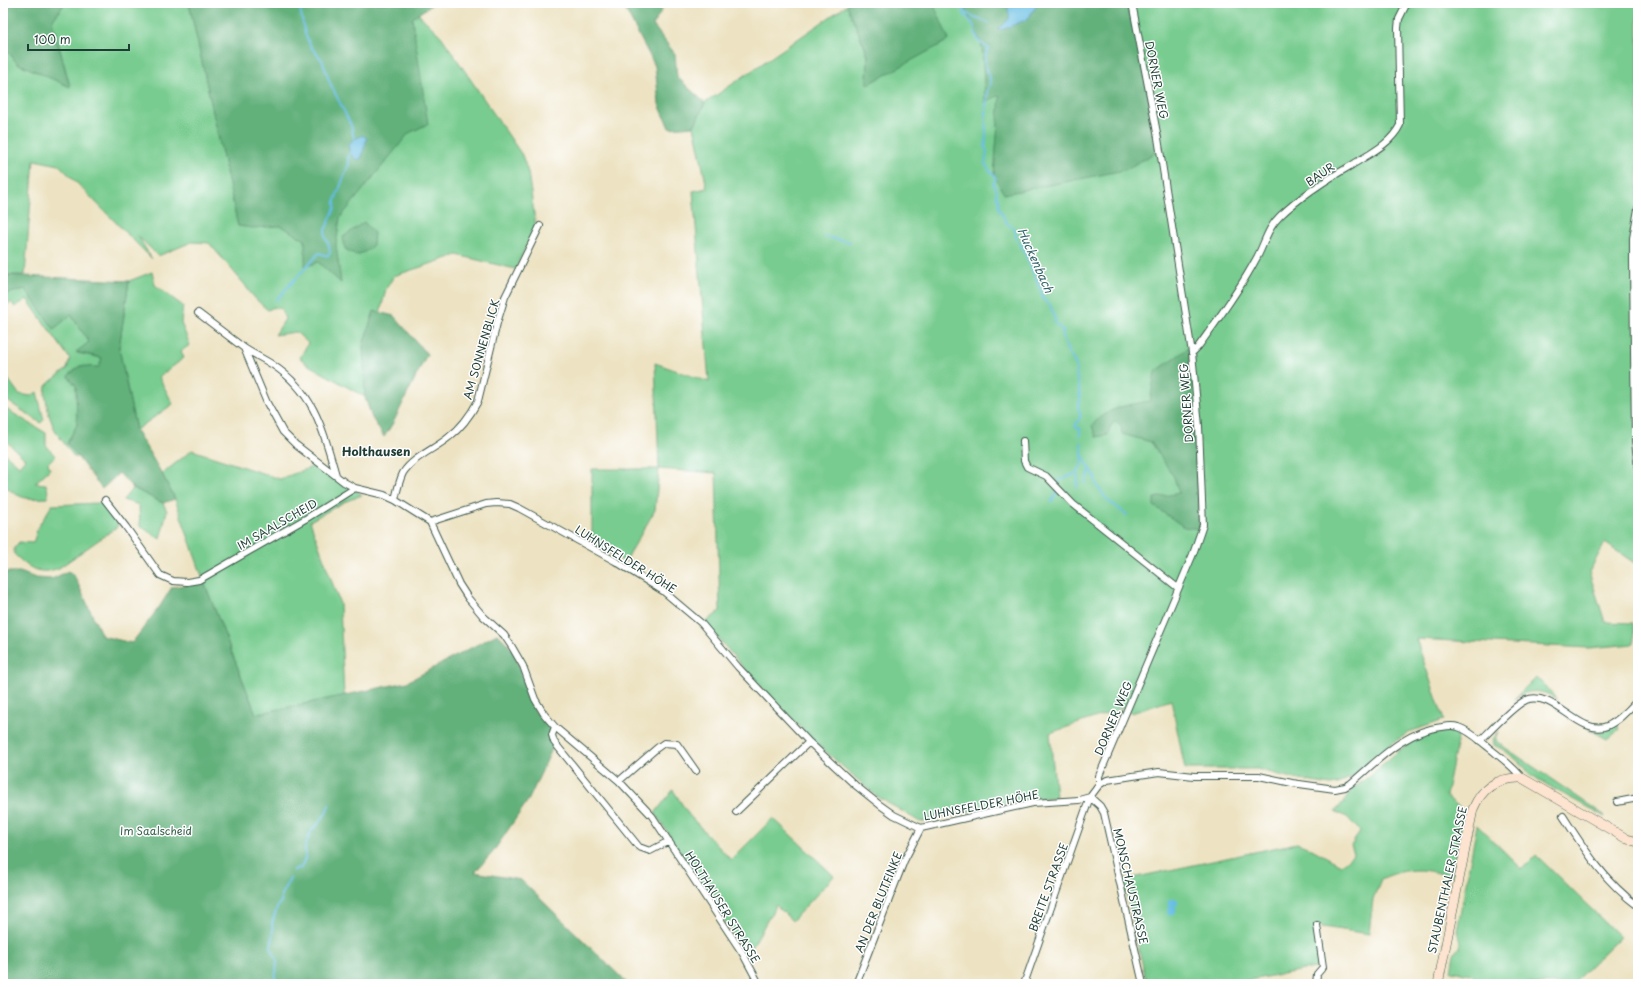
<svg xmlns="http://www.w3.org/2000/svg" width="1641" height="987" font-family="'Playpen Sans',sans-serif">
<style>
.green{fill:#78cc90;stroke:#4c8462}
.forest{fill:#62b07a;stroke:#407657}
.water{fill:#66bee3;stroke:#427e8c}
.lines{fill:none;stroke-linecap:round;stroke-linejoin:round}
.stream{stroke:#66bee3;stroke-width:2}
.canal{stroke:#66bee3;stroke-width:7}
.street-casing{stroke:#3e5649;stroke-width:8}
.secondary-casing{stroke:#3e5649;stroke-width:10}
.street{stroke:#fff;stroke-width:6}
.secondary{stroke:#fde4d1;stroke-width:9}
.labels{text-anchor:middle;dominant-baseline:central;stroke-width:3;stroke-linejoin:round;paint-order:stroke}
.street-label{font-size:11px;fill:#1f3d34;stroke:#fff}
.park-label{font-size:11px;fill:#35614b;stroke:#fff}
.water-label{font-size:12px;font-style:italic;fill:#346469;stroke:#fff}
.neighbourhood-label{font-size:12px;font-weight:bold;fill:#1f3d34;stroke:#fff}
</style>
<rect width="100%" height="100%" fill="#fff"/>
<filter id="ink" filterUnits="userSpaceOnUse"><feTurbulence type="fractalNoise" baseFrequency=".025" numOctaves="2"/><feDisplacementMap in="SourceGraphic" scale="8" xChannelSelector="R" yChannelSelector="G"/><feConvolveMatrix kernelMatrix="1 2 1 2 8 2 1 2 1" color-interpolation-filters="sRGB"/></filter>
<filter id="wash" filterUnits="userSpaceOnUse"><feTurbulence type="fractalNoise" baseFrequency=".012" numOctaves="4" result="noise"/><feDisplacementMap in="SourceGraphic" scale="16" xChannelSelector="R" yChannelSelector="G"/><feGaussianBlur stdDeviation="0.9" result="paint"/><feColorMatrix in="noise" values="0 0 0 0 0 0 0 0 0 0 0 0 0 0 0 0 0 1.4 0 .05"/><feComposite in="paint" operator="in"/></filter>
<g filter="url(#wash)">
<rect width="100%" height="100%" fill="#ede3c3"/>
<!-- green -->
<path class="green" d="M65,3h124l49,222 174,-217 29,28 81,119 6,17 8,55 -21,42 -58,-14 -63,21 -8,13 -14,57 -7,51 -60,-34v-1l-5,-4 8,-15 -12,-11 -21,3 10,-16 -4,-10 -7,-2 -6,3c-8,-6 -18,-16 -23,-25l-36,-42 -17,-1 -34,14 -20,-20 14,23 -93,-94 -25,-5 -9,115h-22v-230l14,18 53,23 -18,-65z
M860,3h778v560l-2,1 -31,-21 -16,29 16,50 28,1 1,21 -46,4 -172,-9 28,81 -32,11 -20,12 -37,32 -17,9 -7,1 -32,-5 -42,-11h-72l-14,-69 -39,13 -9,-5 -73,25 6,64 -37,3 -99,22 -45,-27 -60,-53 -55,-55 -55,-64 15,-12 -4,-138 -57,-4 -4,41 -30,52 -33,-18v-75h67l-4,-106 54,19 -16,-191 14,-3 -13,-62 11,-23 142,-98 21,50 -1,29 6,-3z
M152,272l3,13 28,21 -2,17 9,22 -9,6 3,7 -25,19 14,27 -37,26 -17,-82 10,-67z
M25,289l29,39 17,-13 19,27 -13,11 25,5 -3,10 -19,-2 -12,10 8,10 1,39 -10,18 10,13 -2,2 -20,-27 -6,-16 -4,-21 1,-8 4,-4 17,-13 3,-10 -43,-60 -12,8 -4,-5 -8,6v-13z
M3,372l16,22 12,2 6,-4 7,28 -3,3 -38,-25z
M3,409h3l40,24v12l9,11 -7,7 2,6 -15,14 11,1 2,8 -1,6c-24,1 -24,2 -44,-13v-33l16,14 6,-7 -18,-17 -4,1z
M192,450l88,29 37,-14 45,30 -18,7 -34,19 30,83 4,92 -88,18 -52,-132 -29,-83 -13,-25z
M133,488l30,15 4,8 -7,28 -20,-13 -1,-21 -16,-5z
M100,503c9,4 14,11 18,20l-1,4 -58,41c-21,8 -30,0 -45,-14v-6l5,-6 14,1 5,-16 14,-22z
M1536,677l22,22c-16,-9 -29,-11 -44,0z
M1617,724l2,5 -12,10 -20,-11c11,4 20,3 30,-4z
M1451,731l8,1 -13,64 19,16 -13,65c-27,-9 -45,-10 -71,2l-8,20 -4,35 -53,-8 4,41 -92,17h-81l-24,-104 174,-37 13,5 31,17 13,-11 -3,-8 9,-15 -13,-14 -12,-5 14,-17 3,-6c37,-24 50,-55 99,-58z
M1499,731l-3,8 1,3 107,73 1,2 -63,-35 -13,-9 -7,-9 -18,-14 -10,-5 -1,-6z
M673,790l16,25 42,45 42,-42 61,58 -42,45 -16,-16 -29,51 -92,-143z
M1477,825l45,44 14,-14 84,82 -48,47h-91l-10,-10 -20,-3 3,-17 5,-7 1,-4 -3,-13z"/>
<!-- forest -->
<path class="forest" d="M3,3h62l-13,18 18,66 -53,-24 -14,-18z
M189,3h245l-22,15 16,106 -19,9 -69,85 -4,27 5,38 -23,-21 -13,5v-27l-24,-14 -29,2 -14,-2z
M622,3h44l-13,22 22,29 2,23 28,26 -11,23 -25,2 -10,-24 -4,-38z
M849,3h84l16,37 -82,45 1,-30 -21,-50z
M963,3h169l26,148 -33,19 -121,24 -10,-19 6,-80 -15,7 -3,-56z
M364,222l10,11 -1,12 -8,7 -9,3 -11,-6 -2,-12z
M3,275l126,6 -10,67 17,82 26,44 13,25 -12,4 -30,-15 -14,-15 -17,16 -35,-46 10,-18 -1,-39 -8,-10 12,-10 19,1 3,-9 -26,-6 13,-10 -18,-27 -17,14 -29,-40 -22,6z
M374,311l20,5 33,38 -34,69 -9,14 -12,-19 -7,-21 -2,-52z
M1190,347l9,167v15l-15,-2 -30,-21v-8l25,-5 -5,-16 -23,-35 -29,-8 -1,-8 -5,-5 -5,4 -3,10 -12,2 -4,-11c14,-19 37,-21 58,-25l5,-29z
M68,571l6,4 28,61 30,7 28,-37 12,-19 32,-5 52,132 151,-32 90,-48c25,18 24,49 36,74 4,7 12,13 17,19v11l3,9 -24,52 -36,53 -18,20 46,8 107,104h-625v-412h17l16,6 16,1z"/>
<!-- water -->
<path class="water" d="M1008,3h30l-4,7 -8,10 -25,10 -4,-2 5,-2 7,-7v-5l-2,-9z
M362,135l5,3c-1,7 -5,14 -5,20l-6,2 -6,-7 -2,-8c4,-6 9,-6 14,-10z"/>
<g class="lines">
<!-- stream -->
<path class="stream" d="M297,3l3,6 5,25 6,13 11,13 8,23 21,42 3,14
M958,3l2,4 4,4v3l9,10 5,17 10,7c-7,20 0,17 3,35 -1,3 -4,6 -4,9 0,7 -1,14 -1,22 -1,12 1,23 -1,34l2,3 -2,13 11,15 -3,4 4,8 -1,4 2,3 1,12 3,3 3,8 10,9 1,8 7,11 17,39 3,11 7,6 5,14v4l8,8 -1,6 2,2 3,11 9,15c-1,12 4,21 4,33 0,3 -1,6 -2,10 0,2 2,3 2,5 1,4 -2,9 -5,12l2,3h3v8
M964,11l9,6 16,6
M825,237l25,5
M276,300l43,-47 9,3 2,-3 -1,-8 -4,-8v-7l10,-22v-8l14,-36 -1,-6 2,-5
M1083,456l12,21 1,7 11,16 20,15
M1059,482c3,-5 7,-4 11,-6 16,-6 13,-21 11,-34
M1085,484l5,-14
M1077,487l1,-16
M1052,502l4,-9
M293,871l2,-2 6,-1 5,-12 -1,-9 6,-16 7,-7 8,-11 3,-8
M275,984l2,-24 -6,-11 2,-20 -1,-6 6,-18 3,-3v-7l9,-17"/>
<!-- canal -->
<path class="canal" d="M1171,912l2,-1 -2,-8 4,-1"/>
</g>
</g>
<g filter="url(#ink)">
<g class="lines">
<!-- street casing -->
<g class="street-casing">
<path id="street" d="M1638,209l-5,29v23l2,180 3,28
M198,313l46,35 23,55 16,29 13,13 48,37 11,6 29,7 11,5 35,22 29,62 9,14 15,18 21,19 8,12 11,19 12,33 9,15 11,13 64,54 33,35 91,138 16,30
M244,348c9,6 20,11 29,17 42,28 50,65 63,110
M1192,353l6,-6c20,-28 41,-56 57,-86 9,-15 12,-33 25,-45 19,-18 49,-38 72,-51 17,-11 39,-21 48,-40l-2,-97 1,-9 8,-16
M1023,441l1,20 3,6 19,9 27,28 105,84
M105,500l21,27 34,48 13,6 14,1 12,-2 108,-62 48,-30
M395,500c2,-9 4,-19 8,-27 10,-16 32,-24 46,-36 12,-9 22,-23 29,-36l19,-78 8,-26 35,-71
M430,522l56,-18 10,-1 14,1 9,4 96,53 48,30 38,32 37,44 71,75 46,43 25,20 14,10 27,13 112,-25 46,-3 11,-3
M555,727l-3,8 2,7 85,105 11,4 19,-10
M1480,741c11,-11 33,-35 46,-41 28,-11 53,37 81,26 12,-5 22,-17 31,-26
M619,781l38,-33 7,-5 13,1 19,27
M1099,785v-9l94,-222 10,-29 -4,-99 -7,-73 -34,-215 -26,-135
M1090,797l10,9 4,7 39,171
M1617,802l21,-4
M736,812l73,-70
M1563,816c22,34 41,65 75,90
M856,984l48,-123 17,-33
M1024,984l66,-187 9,-12 8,-5 52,-8 35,4h65l33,7 43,6 10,-2 5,-3c27,-23 56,-54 92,-57 5,-1 11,-2 16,0 11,3 21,13 30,20 12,10 25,19 34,31
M1316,984l1,-10 6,-7 -6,-42"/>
</g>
<!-- secondary casing -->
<g class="secondary-casing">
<path id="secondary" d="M1438,984l35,-175c9,-22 25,-32 49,-31l105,61 11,3"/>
</g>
<!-- street -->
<use href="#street" class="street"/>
<!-- secondary -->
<use href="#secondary" class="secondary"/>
</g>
</g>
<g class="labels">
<!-- street labels -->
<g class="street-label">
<text transform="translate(1157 80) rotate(79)">DORNER WEG</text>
<text transform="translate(1320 174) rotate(-34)">BAUR</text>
<text transform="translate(481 349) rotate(-74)">AM SONNENBLICK</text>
<text transform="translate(1186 403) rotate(-94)">DORNER WEG</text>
<text transform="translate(277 524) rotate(-30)">IM SAALSCHEID</text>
<text transform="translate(626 559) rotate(32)">LUHNSFELDER HÖHE</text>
<text transform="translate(1113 718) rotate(-67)">DORNER WEG</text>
<text transform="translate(981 805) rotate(-11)">LUHNSFELDER HÖHE</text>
<text transform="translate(1447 880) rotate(-78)">STAUBENTHALER STRASSE</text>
<text transform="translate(1131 886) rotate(77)">MONSCHAUSTRASSE</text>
<text transform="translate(1048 887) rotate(-70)">BREITE STRASSE</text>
<text transform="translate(878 902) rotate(-68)">AN DER BLUTFINKE</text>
<text transform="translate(723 907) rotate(58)">HOLTHAUSER STRASSE</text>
</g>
<!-- park labels -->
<g class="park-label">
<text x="156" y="830">Im Saalscheid</text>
</g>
<!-- water labels -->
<g class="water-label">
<text transform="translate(1036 260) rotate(66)">Huckenbach</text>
</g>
<!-- neighbourhood labels -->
<g class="neighbourhood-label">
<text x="376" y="451">Holthausen</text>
</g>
</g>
<!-- margin -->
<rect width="1641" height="987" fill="none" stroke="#fff" stroke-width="16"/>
<!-- scale -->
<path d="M28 44v6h101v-6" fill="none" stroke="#1f3d34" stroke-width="2"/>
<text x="34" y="44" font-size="12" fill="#1f3d34" stroke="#ffffff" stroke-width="3" paint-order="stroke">100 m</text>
</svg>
